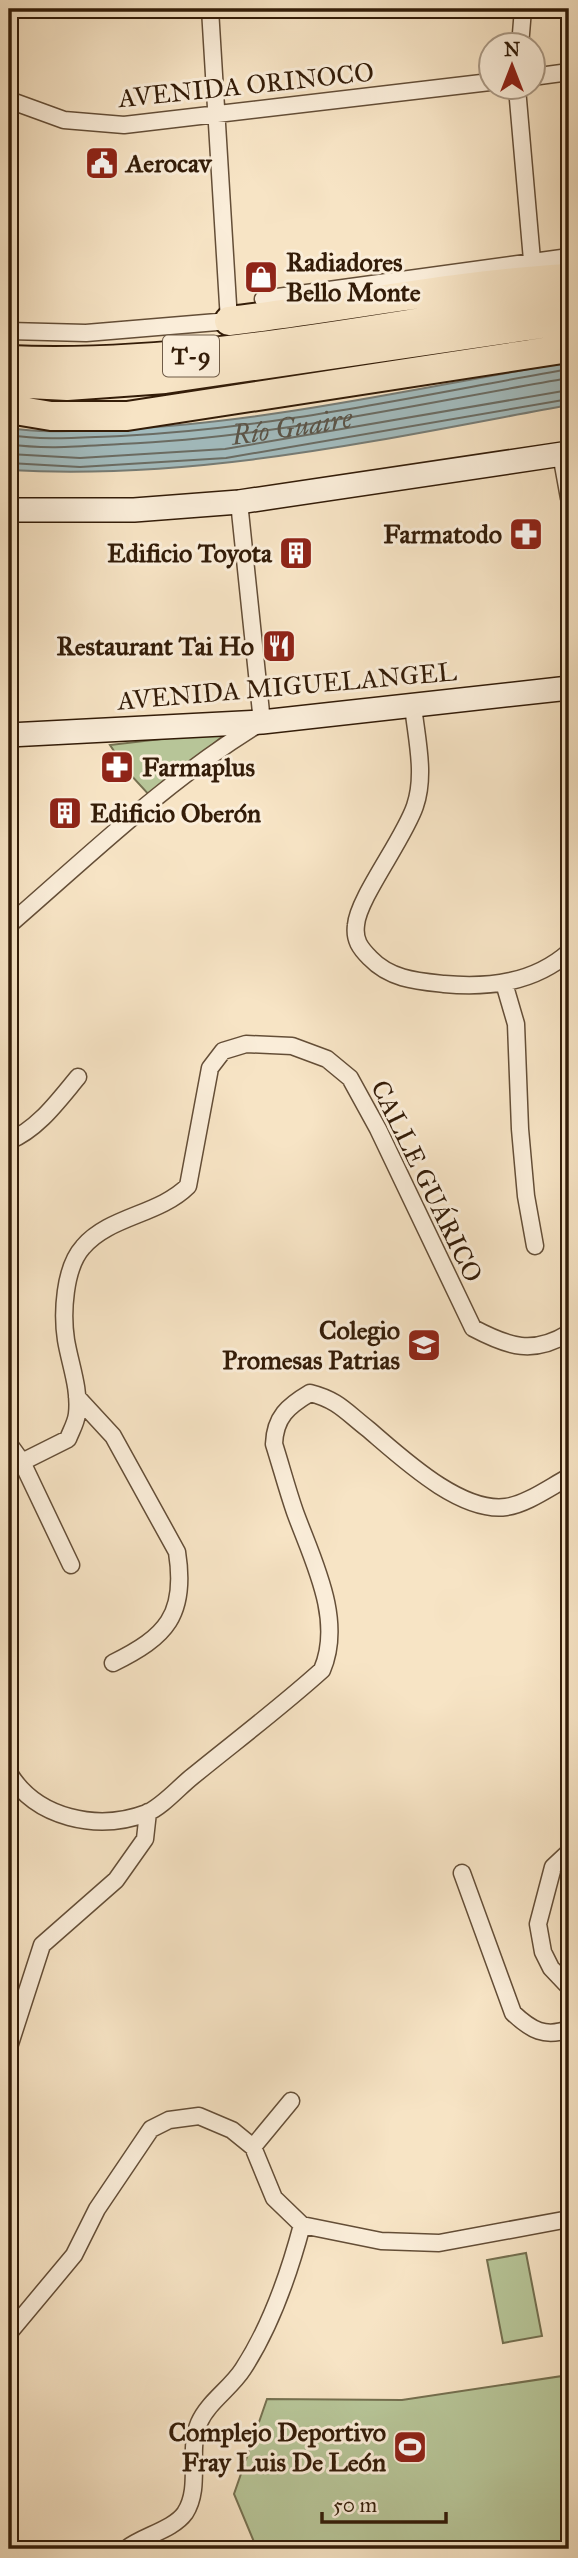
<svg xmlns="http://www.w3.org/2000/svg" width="578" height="2558" font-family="'IM FELL Great Primer',serif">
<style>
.green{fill:#b7c598;stroke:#757050;stroke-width:2}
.water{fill:#a2bcbf;stroke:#767c76;stroke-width:2}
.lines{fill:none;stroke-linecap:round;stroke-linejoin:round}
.shore{stroke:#6a6c64;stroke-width:2}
.street-casing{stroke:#644e37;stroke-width:19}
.secondary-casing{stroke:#331c08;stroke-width:26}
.highway-casing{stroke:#331c08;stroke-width:32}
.street{stroke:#faedd9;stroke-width:16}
.secondary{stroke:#faedd9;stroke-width:23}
.highway{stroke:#f7e4c5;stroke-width:28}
.labels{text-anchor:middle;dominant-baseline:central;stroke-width:6;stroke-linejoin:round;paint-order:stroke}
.shield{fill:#faedd9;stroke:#6f5b47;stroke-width:2}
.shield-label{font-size:24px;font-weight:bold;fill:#331c08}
.street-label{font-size:26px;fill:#331c08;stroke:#faedd9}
.poi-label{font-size:26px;font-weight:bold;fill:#331c08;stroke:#faedd9;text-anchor:end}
.water-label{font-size:28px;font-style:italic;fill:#5a5448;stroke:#faedd9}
</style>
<rect width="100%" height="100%" fill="#f7e4c5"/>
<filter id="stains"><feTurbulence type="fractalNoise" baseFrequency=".00286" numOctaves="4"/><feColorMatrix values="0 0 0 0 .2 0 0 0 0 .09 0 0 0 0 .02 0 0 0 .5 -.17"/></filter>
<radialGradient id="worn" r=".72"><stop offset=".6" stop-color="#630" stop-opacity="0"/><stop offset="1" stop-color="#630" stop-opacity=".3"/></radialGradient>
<!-- green -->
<path class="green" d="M229,731l-79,65 -22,-24 -18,-27z
M526,2253l16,83 -39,7 -16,-83z
M569,2375v167l-23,7h-289l-23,-55 33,-95 135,1z"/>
<!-- water -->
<path class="water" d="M569,362v43c-186,34 -370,76 -560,65v-42c36,6 75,2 112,1 150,-7 300,-42 448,-67z"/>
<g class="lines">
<!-- shore -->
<g class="shore">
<path d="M9,435c36,6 75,2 112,1 150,-7 300,-41 448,-67"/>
<path id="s1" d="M9,444c36,6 75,2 112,0 150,-6 300,-41 448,-66"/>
<path d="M9,454l71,4 145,-9 344,-59"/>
<path d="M9,463l71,4 146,-9 343,-59"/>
</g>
<!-- street casing -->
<g class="street-casing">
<path id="street" d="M520,46l3,-37
M532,77l37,-5
M517,88l15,172
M9,100l55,20 60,5 366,-43
M263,299l306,-42
M9,331l77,2 143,-12 -19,-312
M561,454l8,44
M413,705c3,32 13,69 2,101 -11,33 -57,92 -59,119 -2,15 4,23 14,33 20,21 46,23 74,26 45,4 90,-1 125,-32
M9,925c82,-71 160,-147 253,-203l-23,-220
M504,983l12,41 4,105 6,67 9,50
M9,1141c29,-12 49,-40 69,-64
M77,1397l36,39 64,116c10,63 -11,85 -64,111
M9,1444l13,18 46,-23c3,-8 8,-16 9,-25 3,-25 -7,-50 -11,-74 -4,-26 -2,-72 17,-93 26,-31 76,-32 105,-61l22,-118 13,-17 23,-7 46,2 35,13 23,19 28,51 95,199c36,19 60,27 96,5
M22,1462l49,103
M9,1773c27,45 88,59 138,40 16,-7 32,-26 46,-37 43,-35 88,-69 129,-106 22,-51 -10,-111 -27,-158 -8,-23 -14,-46 -21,-68 1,-27 14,-38 36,-51 28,7 36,19 58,36 34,29 92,84 138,78 21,-3 44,-20 63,-30
M569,1852l-16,15 -15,57 5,28 8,16 18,19
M462,1873l51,140c18,17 32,25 56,16
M9,2047l33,-102 74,-65 29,-41 3,-27
M253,2147l38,-46
M302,2225l79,16 58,2 130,-24
M9,2333l65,-78 23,-46 54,-80 18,-9 30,-4 33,14 21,17 21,51 28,27
M126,2549c16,-13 47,-19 59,-36 17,-26 2,-62 14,-90 9,-21 32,-35 44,-54 28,-43 46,-95 59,-144"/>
</g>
<!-- secondary casing -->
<g class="secondary-casing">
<path id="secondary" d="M9,510h125l105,-8 330,-49
M9,735l253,-13 307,-34"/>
</g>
<!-- highway casing -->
<g class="highway-casing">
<path id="highway" d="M229,321c114,-13 226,-37 340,-43
M9,360c188,8 374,-35 560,-61
M9,383l58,3 98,-7 404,-59
M9,409l42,7h76l442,-68"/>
</g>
<!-- street -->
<use href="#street" class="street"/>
<!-- secondary -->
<use href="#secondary" class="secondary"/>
<!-- highway -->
<use href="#highway" class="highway"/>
</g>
<!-- icons -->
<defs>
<g id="civic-square" transform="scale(1.75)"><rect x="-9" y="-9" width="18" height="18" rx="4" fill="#8f2418" stroke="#faedd9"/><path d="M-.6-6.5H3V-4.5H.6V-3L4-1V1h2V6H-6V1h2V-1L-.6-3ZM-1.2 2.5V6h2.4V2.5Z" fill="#fff"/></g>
<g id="shop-square" transform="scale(1.75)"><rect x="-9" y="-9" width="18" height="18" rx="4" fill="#8f2418" stroke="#faedd9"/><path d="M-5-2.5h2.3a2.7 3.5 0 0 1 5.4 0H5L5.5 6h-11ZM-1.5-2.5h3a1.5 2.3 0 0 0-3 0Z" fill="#fff"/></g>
<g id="pharmacy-square" transform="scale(1.75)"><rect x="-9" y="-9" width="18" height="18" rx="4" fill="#8f2418" stroke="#faedd9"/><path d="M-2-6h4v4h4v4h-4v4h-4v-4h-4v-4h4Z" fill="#fff"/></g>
<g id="building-square" transform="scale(1.75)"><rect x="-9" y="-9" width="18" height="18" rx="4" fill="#8f2418" stroke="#faedd9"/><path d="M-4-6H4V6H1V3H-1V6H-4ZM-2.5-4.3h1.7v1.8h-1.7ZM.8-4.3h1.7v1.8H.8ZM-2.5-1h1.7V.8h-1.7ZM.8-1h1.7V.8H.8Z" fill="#fff"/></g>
<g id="restaurant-square" transform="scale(1.75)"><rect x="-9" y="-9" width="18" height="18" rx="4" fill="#8f2418" stroke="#faedd9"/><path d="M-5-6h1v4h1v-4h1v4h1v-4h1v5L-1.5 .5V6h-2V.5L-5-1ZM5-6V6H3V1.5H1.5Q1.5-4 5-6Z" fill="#fff"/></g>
<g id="school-square" transform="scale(1.75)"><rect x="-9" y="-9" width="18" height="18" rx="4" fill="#8f2418" stroke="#faedd9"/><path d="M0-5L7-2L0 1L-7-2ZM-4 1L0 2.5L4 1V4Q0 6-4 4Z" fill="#fff"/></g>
<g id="stadium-square" transform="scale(1.75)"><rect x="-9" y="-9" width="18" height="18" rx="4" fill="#8f2418" stroke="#faedd9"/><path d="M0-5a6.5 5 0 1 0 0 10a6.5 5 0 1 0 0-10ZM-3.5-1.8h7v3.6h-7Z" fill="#fff"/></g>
</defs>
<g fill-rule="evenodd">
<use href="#civic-square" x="102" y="163"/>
<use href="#shop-square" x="261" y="277"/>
<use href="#pharmacy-square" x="526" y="534"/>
<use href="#building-square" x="296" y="553"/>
<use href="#restaurant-square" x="279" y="646"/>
<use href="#pharmacy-square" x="117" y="767"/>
<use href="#building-square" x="65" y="813"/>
<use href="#school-square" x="424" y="1345"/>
<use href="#stadium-square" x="410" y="2447"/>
</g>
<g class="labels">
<!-- shield labels -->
<rect class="shield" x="163" y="335.5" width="56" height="41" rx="5"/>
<g class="shield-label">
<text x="191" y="356">T-9</text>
</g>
<!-- street labels -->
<g class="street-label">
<text transform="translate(246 85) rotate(-6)">AVENIDA ORINOCO</text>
<text transform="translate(287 686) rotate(-5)">AVENIDA MIGUELANGEL</text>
<text transform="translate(427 1181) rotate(64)">CALLE GUÁRICO</text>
</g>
<!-- poi labels -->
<g class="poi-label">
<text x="126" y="163" text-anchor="start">Aerocav</text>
<text x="286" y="262" text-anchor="start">Radiadores<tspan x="286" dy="30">Bello Monte</tspan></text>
<text x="502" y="534">Farmatodo</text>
<text x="272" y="553">Edificio Toyota</text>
<text x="254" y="646">Restaurant Tai Ho</text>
<text x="142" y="767" text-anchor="start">Farmaplus</text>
<text x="90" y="813" text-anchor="start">Edificio Oberón</text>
<text x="400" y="1330">Colegio<tspan x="400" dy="30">Promesas Patrias</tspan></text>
<text x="386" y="2432">Complejo Deportivo<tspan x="386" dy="30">Fray Luis De León</tspan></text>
</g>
<!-- water labels -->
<g class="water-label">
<text stroke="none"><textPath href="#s1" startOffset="284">Río Guaire</textPath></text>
</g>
</g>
<!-- margin -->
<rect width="578" height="2558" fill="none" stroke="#f7e4c5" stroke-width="35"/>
<rect x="10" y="10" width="557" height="2537" fill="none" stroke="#331c08" stroke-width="3.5"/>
<rect x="18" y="18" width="543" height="2523" fill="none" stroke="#331c08" stroke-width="2"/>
<!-- north arrow -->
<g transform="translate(512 66)"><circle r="33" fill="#faedd9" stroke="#aa9985" stroke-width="2"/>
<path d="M0-5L12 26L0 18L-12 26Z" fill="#8f2418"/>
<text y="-10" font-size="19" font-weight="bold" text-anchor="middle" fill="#331c08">N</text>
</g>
<!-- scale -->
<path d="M322 2512v10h124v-10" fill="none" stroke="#331c08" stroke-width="3.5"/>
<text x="333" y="2512" font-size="21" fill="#331c08" stroke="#faedd9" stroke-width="5" paint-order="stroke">50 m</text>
<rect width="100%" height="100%" filter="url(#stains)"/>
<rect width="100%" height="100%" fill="url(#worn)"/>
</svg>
